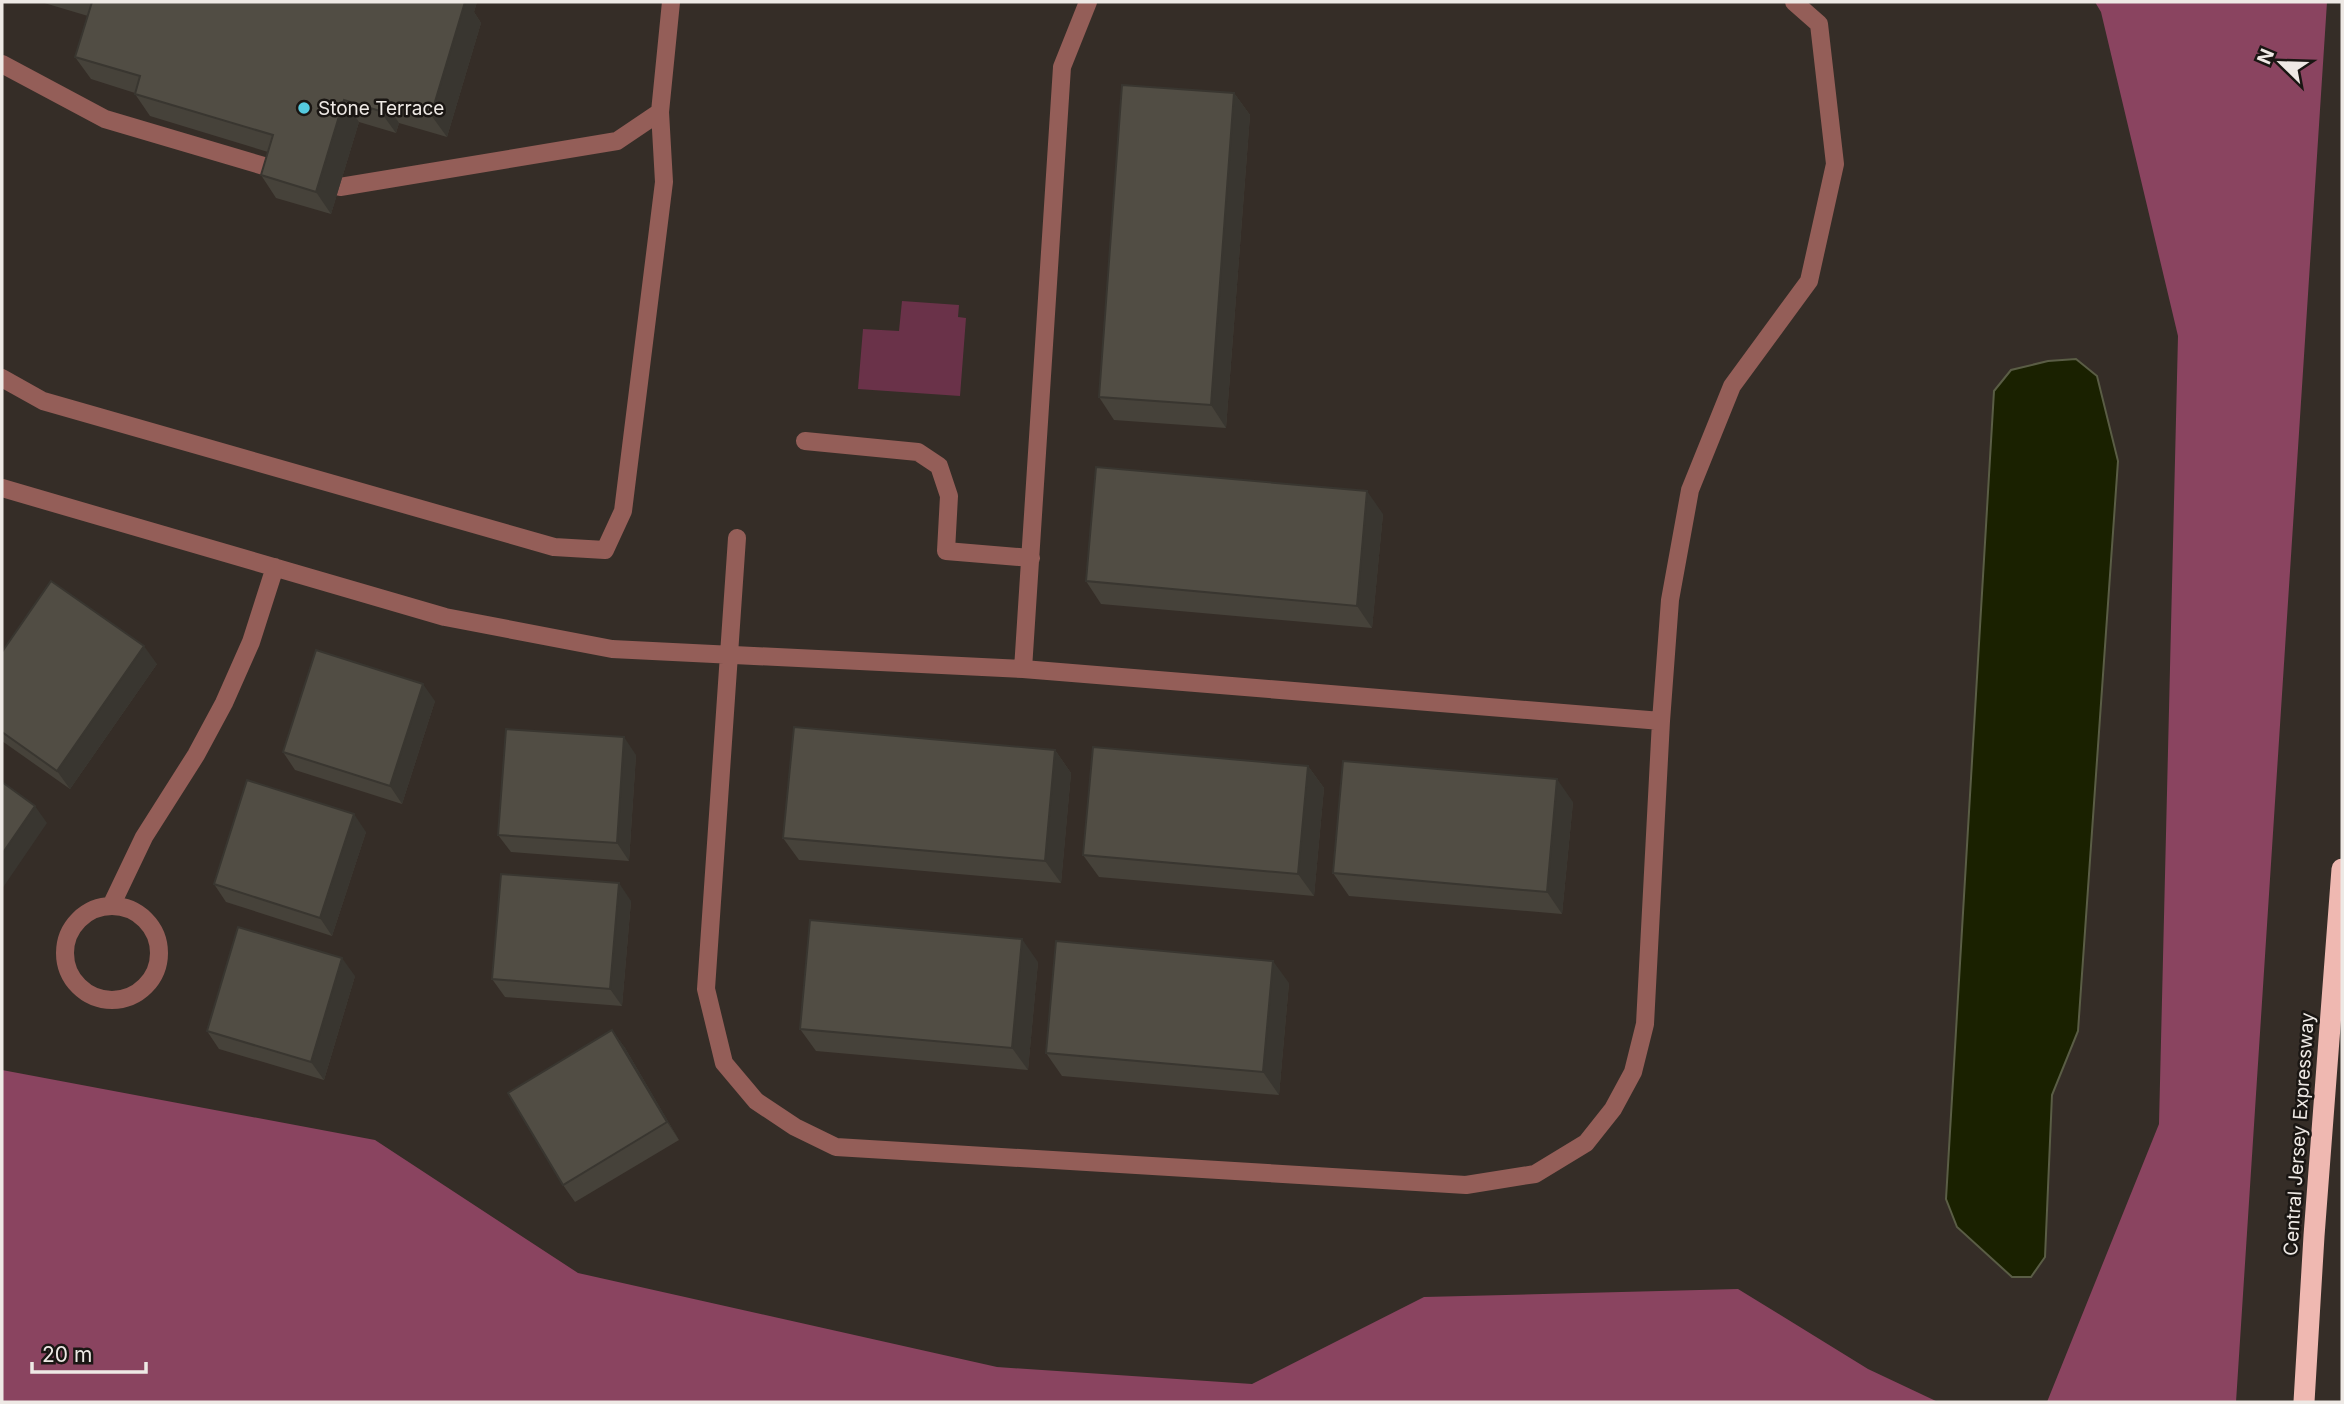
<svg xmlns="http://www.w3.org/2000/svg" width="2344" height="1404" font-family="Inter,sans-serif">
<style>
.green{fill:#6a3249}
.forest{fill:#8a4460}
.water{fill:#1a2100;stroke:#5a5d45;stroke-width:2}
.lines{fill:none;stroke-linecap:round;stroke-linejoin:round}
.minor{stroke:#945e58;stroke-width:18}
.highway{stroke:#efb8b1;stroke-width:21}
.wall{fill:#46423a}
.shaded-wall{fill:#393630}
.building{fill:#514d44;stroke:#393630;stroke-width:2}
.poi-dot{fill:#55cadf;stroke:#1a1613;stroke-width:2.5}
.labels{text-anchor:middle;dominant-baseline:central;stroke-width:5;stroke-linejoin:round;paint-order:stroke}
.poi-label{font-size:19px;fill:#eee9e5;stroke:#1a1613;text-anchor:start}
.street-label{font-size:19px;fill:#eee9e5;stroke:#1a1613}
</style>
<rect width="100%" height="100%" fill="#352d27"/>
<!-- green -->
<path class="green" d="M902,301l57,4 -1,12 8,1 -6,78 -102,-7 5,-60 36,2z"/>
<!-- forest -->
<path class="forest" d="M2095,2h232l-91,1400h-189l112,-278 19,-788 -77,-324z
M2,1070l373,70 203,133 419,94 255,17 172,-87 314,-8 130,80 70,33h-1936z"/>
<!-- water -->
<path class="water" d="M2076,359l21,17 21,85 -40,570 -26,64 -7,162 -14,20h-19l-55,-50 -11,-28 48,-808 17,-21 37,-9z"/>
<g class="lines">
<!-- minor -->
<path class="minor" d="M2,64l103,55 179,53
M340,187l277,-46 43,-29 11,-110
M2,378l41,23 511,146 51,3 18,-39 41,-329 -4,-70
M805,441l113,11 21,14 10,30 -3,55 85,7
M2,488l443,129 167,32 411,20 638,52 -16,303 -12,48 -20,37 -27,34 -51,31 -69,11 -630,-38 -41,-20 -39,-26 -32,-38 -18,-74 31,-451
M1023,669l39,-602 26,-65
M1661,721l9,-121 20,-110 42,-104 77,-105 26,-117 -16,-140 -25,-22
M111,906l33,-69 52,-82 28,-52 27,-61 24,-75
M65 953a47 47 0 1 1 94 0a47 47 0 1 1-94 0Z"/>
<!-- highway -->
<path class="highway" d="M2304,1402l10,-166 28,-367"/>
</g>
<!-- wall -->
<path class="wall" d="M41,2h436l-3,10 7,11 -34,114 -48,-14 -3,10 -37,-11 -28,92 -55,-16 -15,-23 7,-23 -118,-36 -15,-22v-1l-44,-14 -16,-22 13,-41z
M1234,93l16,22 -24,313 -112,-8 -15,-23z
M1383,514l-11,114 -271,-24 -15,-23z
M2,652l155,12 -87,125 -68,-48z
M435,701l-33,103 -107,-34 -12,-18z
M1055,750l16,23 -10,110 -262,-23 -16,-22z
M636,755l-7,106 -118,-9 -13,-17z
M1308,766l16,22 -10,108 -215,-19 -16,-22z
M1573,802l-11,112 -213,-18 -16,-23z
M366,832l-34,104 -106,-34 -12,-18z
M631,901l-9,105 -117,-9 -13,-18z
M1038,962l-10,108 -212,-19 -16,-22z
M355,976l-31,104 -105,-31 -12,-18z
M1289,983l-10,112 -217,-19 -16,-23z
M612,1030l13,18 54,92 -104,62 -12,-17z"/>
<!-- shaded-wall -->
<path class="shaded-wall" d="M459,2h18l-3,10 7,11 -34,114 -16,-22z
M1234,93l16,22 -24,313 -15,-23z
M344,100l15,22 -28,92 -15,-22z
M384,100l15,23 -3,10 -16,-22z
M1367,491l16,23 -11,114 -15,-22z
M144,646l13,18 -87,125 -13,-18z
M423,684l12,17 -33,103 -12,-18z
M624,737l12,18 -7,106 -12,-18z
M1055,750l16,23 -10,110 -16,-22z
M1308,766l16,22 -10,108 -16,-22z
M1557,779l16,23 -11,112 -15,-22z
M35,806l12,17 -45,66v-35z
M354,814l12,18 -34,104 -12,-18z
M619,883l12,18 -9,105 -12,-17z
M1022,939l16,23 -10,108 -16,-22z
M342,958l13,18 -31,104 -13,-18z
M1273,961l16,22 -10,112 -16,-23z
M612,1030l13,18 54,92 -12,-18z"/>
<!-- building -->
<path class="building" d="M92,2h373l-34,113 -47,-15 -4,11 -36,-11 -28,92 -55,-17 12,-40 -138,-41 5,-18 -65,-19z
M1122,85l112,8 -23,312 -112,-8z
M1096,467l271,24 -10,115 -271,-25z
M51,581l93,65 -87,125 -55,-39v-80z
M316,650l107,34 -33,102 -107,-34z
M794,727l261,23 -10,111 -262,-23z
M506,729l118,8 -7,106 -119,-8z
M1093,747l215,19 -10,108 -215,-19z
M1343,761l214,18 -10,113 -214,-19z
M247,780l107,34 -34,104 -106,-34z
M2,782l33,24 -33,48z
M501,874l118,9 -9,106 -118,-10z
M810,920l212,19 -10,109 -212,-19z
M238,927l104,31 -31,104 -104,-31z
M1056,941l217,20 -10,111 -217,-19z
M612,1030l55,92 -104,63 -55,-92z"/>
<!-- markers -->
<circle class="poi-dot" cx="304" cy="108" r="7"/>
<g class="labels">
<!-- poi labels -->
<g class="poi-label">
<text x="318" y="108">Stone Terrace</text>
</g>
<!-- street labels -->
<g class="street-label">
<text transform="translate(2299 1134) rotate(-86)">Central Jersey Expressway</text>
</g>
</g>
<!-- border -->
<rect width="2344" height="1404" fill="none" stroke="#eee9e5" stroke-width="7"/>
<!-- north arrow -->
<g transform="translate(2281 63) rotate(293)" stroke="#1a1613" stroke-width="5" paint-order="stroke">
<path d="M0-5L12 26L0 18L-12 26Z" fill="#eee9e5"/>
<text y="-10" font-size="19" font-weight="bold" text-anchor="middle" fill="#eee9e5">N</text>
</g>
<!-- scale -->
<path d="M32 1362v10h114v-10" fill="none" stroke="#eee9e5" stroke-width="3.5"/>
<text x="42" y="1362" font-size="21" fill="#eee9e5" stroke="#1a1613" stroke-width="5" paint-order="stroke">20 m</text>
</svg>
